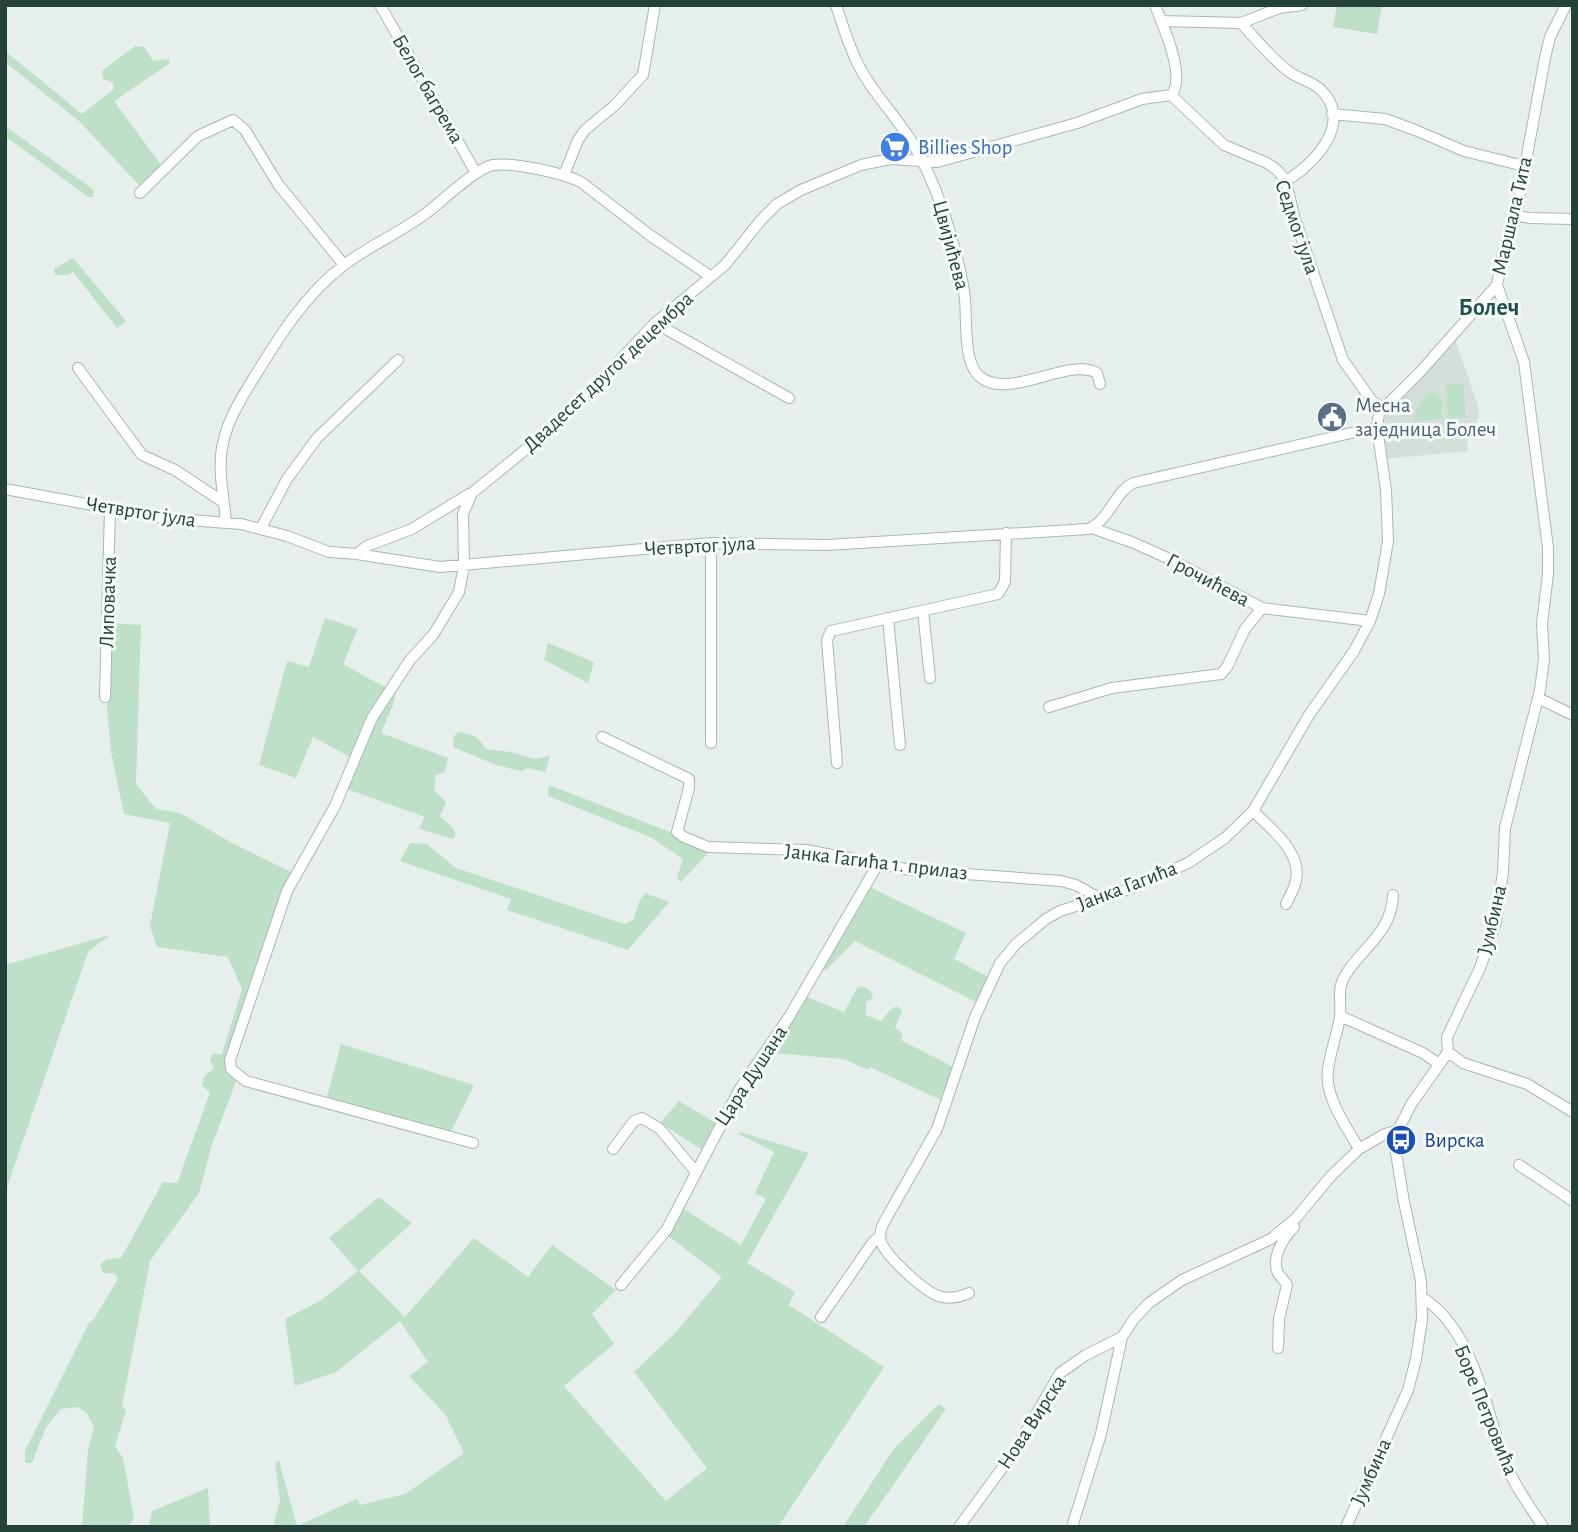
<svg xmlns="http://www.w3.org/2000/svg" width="1578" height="1532" font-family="'Alegreya Sans',sans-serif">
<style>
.built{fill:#d4dfda}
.green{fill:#bfe0c8}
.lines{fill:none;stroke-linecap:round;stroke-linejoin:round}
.minor-casing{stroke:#a8b8b2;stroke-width:12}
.minor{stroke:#fff;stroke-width:10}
.labels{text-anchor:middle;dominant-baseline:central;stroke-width:6;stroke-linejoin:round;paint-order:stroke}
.street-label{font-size:21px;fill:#24423a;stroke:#f7fbf9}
.shop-label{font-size:21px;fill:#366cbe;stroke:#f7fbf9;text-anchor:start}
.service-label{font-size:21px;fill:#4e5e75;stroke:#f7fbf9;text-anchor:start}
.transit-label{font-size:21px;fill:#164399;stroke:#f7fbf9;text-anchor:start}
.quarter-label{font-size:24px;font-weight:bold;fill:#1f5548;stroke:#f7fbf9}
</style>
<rect width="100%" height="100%" fill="#e6efeb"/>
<!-- built -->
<path class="built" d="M1455,339l23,67 1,11 -11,20 -1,14 -82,8 -4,-24 4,-20z"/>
<!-- green -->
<path class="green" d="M1337,5h45l-5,29 -44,-7z
M135,46l9,1 9,14 15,-2 2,4 -56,38 47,64 -22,20 -60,-64 -74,-59v-11l77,63 32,-25 -2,-7 -9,-3 -1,-8z
M5,126l89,64 -1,7h-5l-83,-61z
M73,258l53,63 -9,7 -44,-56 -5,3h-13l-1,-6z
M1463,383l3,34 -17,2 -4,-35z
M1432,392l6,2 4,6v18l-28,4c0,-10 9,-24 18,-30z
M325,618l33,11 -15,35 36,20 17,7 -3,14 -12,28 67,25 -3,14 -9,3 -2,15 12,12 -6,14 14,13 2,5 -3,5 -34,-10 6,-12 -78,-28 12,-27 -46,-25 -17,41 -37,-13 28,-104 22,6z
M111,623l30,2 -5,159 20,25 24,4 52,30 69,34 -11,16 -62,178 8,10 -25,67 -12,45 -49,68 -28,145 4,5 -11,35 8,12 11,60 -6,9h-46l6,-77 6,-23 -7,-14 -9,-6 -17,2 -15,18 -14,36h-7v-12l64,-128 5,-4 24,-40 -3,-5 -12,-1 -3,-9 8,-5 13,-1 42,-76 14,1 33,-90 -8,-8 2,-8 10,-9 -4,-8 3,-6h9l20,-65 -14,-32 -71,-10 -7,-21 20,-103 -46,-9 -13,-62 -4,-43z
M548,643l46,19 -6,21 -44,-23z
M459,732c14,3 21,4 26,17l26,3 22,7 17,-3 -5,16 -17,-4 -7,3 -25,-6 -43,-18 1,-11z
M549,785l121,47 20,11 20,8 -29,31 -4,-4 6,-19 -31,-21 -104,-42z
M410,843l17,1 29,24 168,56 9,-4 7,-20 5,-7 24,9 -41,48 -121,-40 4,-11 -111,-38z
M865,885l101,48 -12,26 34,18 -10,26 -123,-62 -29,29 -9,-5z
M110,935l-22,17 -83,241v-228z
M862,986l9,5 2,7 -7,4v13l15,6 9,-11 7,-4 5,4 -7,18 8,6 -2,6 54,28 -14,32 -71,-33 -2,3 -25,-11 -82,-7 39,-58 44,18 13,-24z
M341,1044l133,41 -23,47 -124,-35z
M679,1101l37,22 -14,27 -42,-27z
M740,1132l69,21 -62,110 48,29 -6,13 95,62 -106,160h-503l-1,-6 6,-20 -5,-38 4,-2 18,65 60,-27 3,6 45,-11 59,-41 -19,-39 -36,-38 19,-14 -28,-41 -64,51 -41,14 -10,-67 35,-18 38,-30 -29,-33 50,-41 33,26 -53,48 46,46 69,-79 54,39 24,-32 64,45 -24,24 22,30 -50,42 102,115 41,-33 -73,-96 42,-40 46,-55 -55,-42 15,-27 59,37 25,-46 -11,-6 19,-41 -35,-18z
M939,1404l7,5 -82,118h-21l50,-77z
M208,1488l2,39h-61l3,-16z"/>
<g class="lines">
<!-- minor casing -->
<g class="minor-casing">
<path id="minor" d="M380,5l96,168
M836,5c6,18 12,38 20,55 12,27 38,54 54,79 21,34 34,70 44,108 5,17 9,34 11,52 2,21 -2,62 14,77 28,26 91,-20 118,-3l3,11
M1155,5c8,21 32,73 16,90l53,50 43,18 10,7 9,11 8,35 49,144 29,41 11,7
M1161,21l80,2 38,-15 23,-3
M1241,23c15,16 29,34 46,47 10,9 23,10 33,19 35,32 -5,75 -34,92
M1332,114l53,5 30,11 49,21 60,15
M564,175l14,-35 7,-10 29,-24 29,-31 12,-70
M140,193l58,-57 35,-16 12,10 33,54 66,81
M1516,215l13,3 44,1
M655,323l134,75
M78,368l64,87 33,15 48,32
M5,489l158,29 78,6 46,12 42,16 28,2 83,13 271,-24 116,2 261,-16c21,-8 26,-36 45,-46l244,-56
M226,522c-2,-25 -9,-54 -3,-79 5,-24 19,-46 32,-67 25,-41 50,-81 89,-111 25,-19 55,-32 81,-51 15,-11 51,-46 68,-49 20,-3 70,8 88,17l70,54 59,40
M261,528l26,-49 30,-41 81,-78
M1092,528l42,15 38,17 90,48 108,13
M711,543v200
M357,554l10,-8 45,-17 57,-35
M923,611l7,67
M888,618l12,127
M105,697l5,-189
M1538,698l35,17
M1049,707l63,-19 109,-14 6,-7 18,-38 17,-21
M602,737l87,42v9l-12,44 7,5 24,10 98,3 105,20 150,11 15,4 23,13
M837,763l-10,-123 4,-9 167,-37 7,-12 1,-49
M1253,811c18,18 52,43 42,73 -2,7 -6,14 -9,20
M1340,1016l83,37 16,11
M1448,1052l15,11 64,21 46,28
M473,1143l-227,-62 -15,-12 -1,-9 57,-169 48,-85 37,-88 38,-58 23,-25 26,-43 5,-26 -1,-52 9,-21 58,-47 59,-53 66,-70 70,-58 36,-45 16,-16 24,-14 60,-25 29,-6 47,3 140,-39 65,-24 29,-4
M613,1149l21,-28 8,-3 18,11 35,42
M1359,1149c-12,-22 -35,-52 -31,-79 2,-18 9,-35 12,-53 2,-18 -5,-28 8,-46 18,-26 44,-41 45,-76
M1519,1165l54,36
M621,1285l46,-56 72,-139 50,-73 89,-153
M969,1293c-9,4 -17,6 -27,4 -16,-3 -51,-37 -59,-51 -5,-7 -3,-15 0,-22l54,-95 38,-112 25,-54 16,-19 30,-25 14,-8 69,-22 59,-26 37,-25 28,-27 56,-96 45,-64 16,-30 9,-27 9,-53 -2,-51 -9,-63 2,-14 42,-42 76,-86 6,-31 13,-39 29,-157 5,-21 16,-32
M1423,1298c50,31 63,112 82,164 9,24 25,44 38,65
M821,1317l52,-75 7,-6
M1278,1348l1,-29 8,-34c-3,-6 -8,-8 -10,-14 -5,-17 7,-33 17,-44
M959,1527l55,-75 46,-79 26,-18 36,-18
M1072,1527l29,-93 21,-97 12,-18 15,-16 33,-23 89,-41 25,-21 35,-42 28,-27 24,-14 15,-5
M1346,1527l62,-137 8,-31 6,-40 -1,-38 -17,-79 -8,-49v-13l2,-10 14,-27 36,-51 -1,-15 33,-69 16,-46 7,-50 2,-44 35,-138 4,-31 -2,-35 6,-50v-26l-24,-186 -27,-77"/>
</g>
<!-- minor -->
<use href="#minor" class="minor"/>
</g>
<!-- icons -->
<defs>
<g id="supermarket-disc" transform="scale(1.575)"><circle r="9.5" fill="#3f7fe0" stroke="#f7fbf9"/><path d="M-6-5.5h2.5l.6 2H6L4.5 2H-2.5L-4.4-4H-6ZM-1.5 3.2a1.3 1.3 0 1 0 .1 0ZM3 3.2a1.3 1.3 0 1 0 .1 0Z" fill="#fff"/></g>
<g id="civic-disc" transform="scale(1.575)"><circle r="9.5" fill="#5c6f8a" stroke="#f7fbf9"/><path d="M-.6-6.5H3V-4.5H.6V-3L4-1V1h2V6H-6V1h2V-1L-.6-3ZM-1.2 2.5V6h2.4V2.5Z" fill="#fff"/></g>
<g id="bus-disc" transform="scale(1.575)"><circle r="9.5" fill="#1a4fb4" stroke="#f7fbf9"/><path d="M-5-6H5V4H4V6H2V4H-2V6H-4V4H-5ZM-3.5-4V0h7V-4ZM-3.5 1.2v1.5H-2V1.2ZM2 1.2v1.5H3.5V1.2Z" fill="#fff"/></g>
</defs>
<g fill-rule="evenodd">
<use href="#supermarket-disc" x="895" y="147"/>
<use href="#civic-disc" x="1332" y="417"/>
<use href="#bus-disc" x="1401" y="1140"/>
</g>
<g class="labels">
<!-- street labels -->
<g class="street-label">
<text transform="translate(428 89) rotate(60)">Белог багрема</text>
<text transform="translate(1512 216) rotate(-77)">Маршала Тита</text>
<text transform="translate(1297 227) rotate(71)">Седмог јула</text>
<text transform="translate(951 245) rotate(75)">Цвијићева</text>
<text transform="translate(608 372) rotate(-43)">Двадесет другог децембра</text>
<text transform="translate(141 512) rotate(9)">Четвртог јула</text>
<text transform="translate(700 546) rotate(-3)">Четвртог јула</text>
<text transform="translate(1208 580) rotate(28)">Грочићева</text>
<text transform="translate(108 602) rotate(-88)">Липовачка</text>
<text transform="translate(876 862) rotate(7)">Јанка Гагића 1. прилаз</text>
<text transform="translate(1127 886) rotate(-21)">Јанка Гагића</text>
<text transform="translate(1492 920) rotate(-77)">Јумбина</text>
<text transform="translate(751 1076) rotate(-57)">Цара Душана</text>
<text transform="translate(1486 1410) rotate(68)">Боре Петровића</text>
<text transform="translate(1032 1422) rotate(-57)">Нова Вирска</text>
<text transform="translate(1371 1472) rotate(-66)">Јумбина</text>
</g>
<!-- shop labels -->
<g class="shop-label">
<text x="918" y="147">Billies Shop</text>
</g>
<!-- service labels -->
<g class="service-label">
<text x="1355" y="405">Месна<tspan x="1355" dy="24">заједница Болеч</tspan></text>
</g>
<!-- transit labels -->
<g class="transit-label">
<text x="1424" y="1140">Вирска</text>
</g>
<!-- quarter labels -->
<g class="quarter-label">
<text x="1489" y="308">Болеч</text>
</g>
</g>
<!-- border -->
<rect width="1578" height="1532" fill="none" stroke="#24423a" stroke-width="14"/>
</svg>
